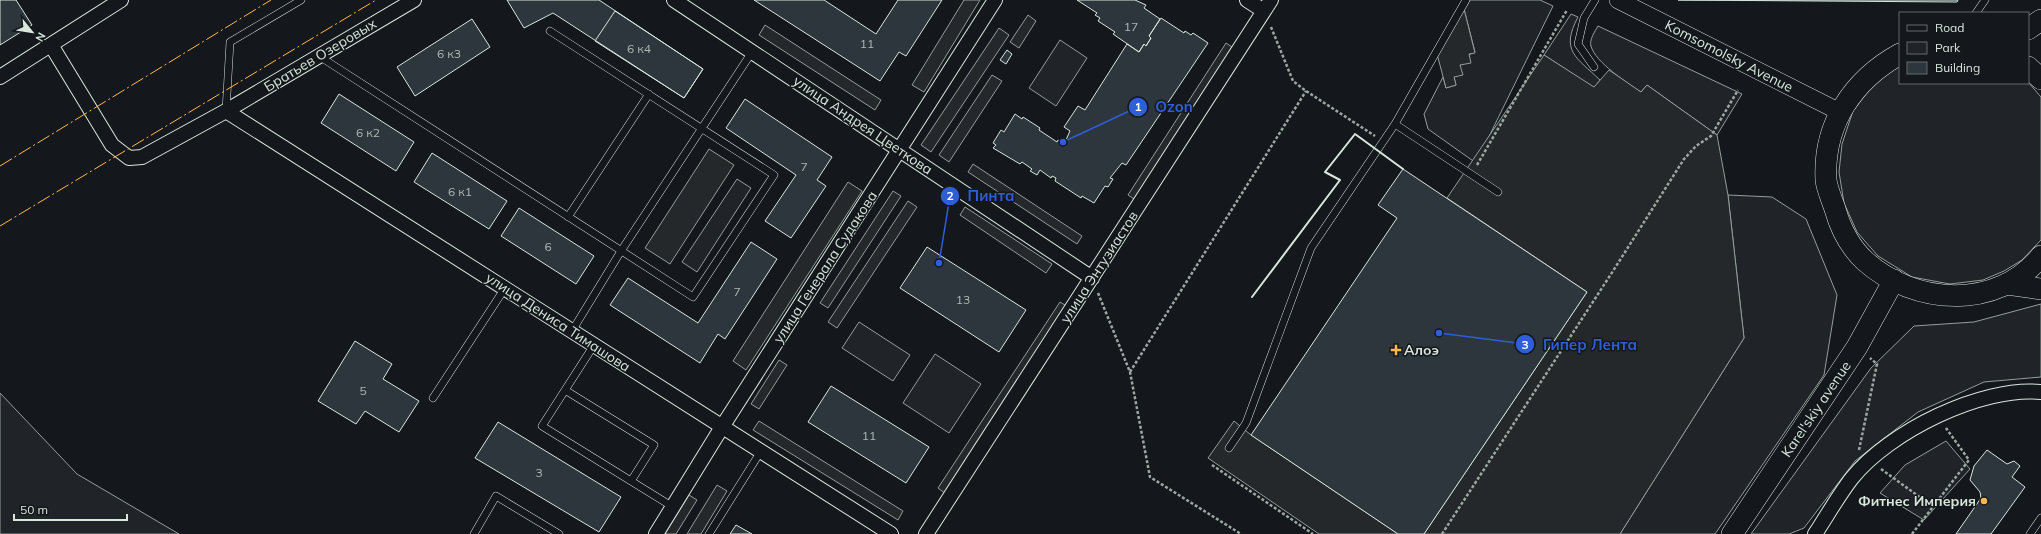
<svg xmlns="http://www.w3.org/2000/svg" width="2041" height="534" font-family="Mulish,sans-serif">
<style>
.green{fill:#202428;stroke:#939e99}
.parking{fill:#24282b;stroke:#939e99}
.building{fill:#2c363c;stroke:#d8e6dc}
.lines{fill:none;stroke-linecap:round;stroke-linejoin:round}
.service-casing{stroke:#d8e6dc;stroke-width:8}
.minor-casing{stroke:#d8e6dc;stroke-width:16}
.tertiary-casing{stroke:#d8e6dc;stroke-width:18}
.primary-casing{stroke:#d8e6dc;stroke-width:22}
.path{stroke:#9da8a2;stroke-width:2.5;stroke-dasharray:3 2;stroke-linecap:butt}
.service{stroke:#14181c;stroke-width:7}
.minor{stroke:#14181c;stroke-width:14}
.tertiary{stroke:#14181c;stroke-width:17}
.primary{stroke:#14181c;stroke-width:21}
.wall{stroke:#d8e6dc;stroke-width:2}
.power{stroke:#ffb74d;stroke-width:1;stroke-dasharray:14 3 2 3;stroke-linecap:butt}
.poi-dot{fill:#ffb74d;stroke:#14181c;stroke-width:1.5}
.labels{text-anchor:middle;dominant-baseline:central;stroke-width:3;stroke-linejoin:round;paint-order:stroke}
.number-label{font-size:12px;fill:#adbab4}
.street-label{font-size:14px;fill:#d8e6dc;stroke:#14181c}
.poi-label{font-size:14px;font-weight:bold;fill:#d8e6dc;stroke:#14181c;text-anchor:start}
.leader{fill:none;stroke:#305dd8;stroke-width:1.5}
.callout-dot{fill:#305dd8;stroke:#14181c;stroke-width:1.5}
.mark-label{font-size:12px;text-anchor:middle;font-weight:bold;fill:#fff}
.callout-label{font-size:15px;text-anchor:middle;font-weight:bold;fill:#305dd8;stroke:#14181c;stroke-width:3;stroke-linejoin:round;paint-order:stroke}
</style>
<rect width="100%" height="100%" fill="#14181c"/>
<!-- green -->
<path class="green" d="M1470,0h70l13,6 -77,157 -48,-34 -4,-15 19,-37 3,11 10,-3 -2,-8c5,-10 10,-21 21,-25l-11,-43z
M1571,14l7,3c-18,34 -2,40 22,63l-6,8 -50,-33z
M1598,26l144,68 -25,41 -70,-50 -6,7c-14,-9 -46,-30 -50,-46 -2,-6 4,-15 7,-20z
M1060,40l27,18 -31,48 -27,-18z
M1900,65v18l128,-1 13,15v143l-19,20 -18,11 -21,9 -33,4 -38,-7 -34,-21 -21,-24 -13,-29 -5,-31 3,-28 11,-33 27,-35z
M737,179l14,9 -54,84 -15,-10z
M1728,195l44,2 34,22 31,76 -13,80 -109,159h-95l124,-196z
M2041,304v73l-57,5 -66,30 -63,49 -51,67 -15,6h-38l120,-166 43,-42 60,-4z
M859,322l51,33 -17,26 -51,-33z
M935,354l46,30 -32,49 -46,-30z
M0,393l77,81 102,60h-179z
M1946,441l24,28 -46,51 -44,-27 25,-28z"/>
<!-- parking -->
<path class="parking" d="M964,0h16l-56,92 -12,-7z
M1464,9l11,44 -6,1 2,9 -11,2 3,10 -9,2 2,8 -10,3 -10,-38z
M1028,15l8,6 -17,27 -9,-6z
M765,25l116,75 -6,10 -116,-75z
M999,28l10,7 -78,117 -10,-7z
M1226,43l12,8 -98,152 -12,-8z
M1544,55l50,32 15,-17 32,22 6,-7 70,50 11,60 16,143 -124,196h-196l163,-242 -140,-94z
M992,75l10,6 -53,81 -10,-7z
M709,149l25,16 -64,99 -25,-16z
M973,164l109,72 -5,8 -109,-72z
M848,182l14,9 -116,179 -13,-9z
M893,191l8,5 -73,112 -8,-5z
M908,201l9,6 -80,121 -9,-6z
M965,207l87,57 -6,9 -86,-58z
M1060,302l8,5 -122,187 -8,-6z
M779,360l8,5 -28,44 -8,-5z
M759,421l144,90 -5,9 -145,-90z
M1234,421l17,14 147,99h-79l-111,-76z
M717,485l10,6 -26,43h-14z
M689,495l8,5 -21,34h-11z"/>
<!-- building -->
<path class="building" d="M0,0h16l16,25 -32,20z
M507,0h92l104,69 -19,29 -131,-85 -29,15z
M754,0h70l52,34 22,-34h44l-36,56 -7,-4 -19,29z
M1077,0h58l11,5 -2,3 16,11 -11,17 2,2 -5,8 -2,-2 -5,8 -26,-18 2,-2 -17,-11 2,-3 -5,-3 2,-2z
M1678,0h280l-1,2z
M615,11l88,58 -19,29 -89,-57z
M1161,18l23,15 1,-2 6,4 2,-2 15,10 -82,122 -4,-2 -12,15 3,1 -5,8 -3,-1 -11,17 -12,-7 -1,2 -26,-17 1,-3 -4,-2 -1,2 -11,-8 -3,5 -7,-4 2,-2 -10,-7 -2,2 -27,-16 3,-3 -3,-2 8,-13 3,2 11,-18 7,5 1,-2 17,11 -1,2 18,12 1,-2 6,4 6,-13 -6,-4 14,-21 7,4 42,-66 12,8 5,-8 2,2 5,-8 -2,-2z
M472,19l18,28 -75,49 -18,-29z
M1007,50l5,4 -6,10 -6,-4z
M339,94l75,48 -18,29 -75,-48z
M745,99l87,58 -15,23 9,6 -35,52 -26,-17 31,-46 -70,-47z
M432,153l75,48 -18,28 -75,-47z
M1403,169l184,123 -163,242h-26l-147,-99 146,-217 -19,-13z
M519,208l75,48 -18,28 -75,-48z
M751,242l26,17 -52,80 -7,-5 -18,29 -90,-58 18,-27 70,45z
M927,247l99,63 -27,42 -99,-64z
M355,341l37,23 -9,15 36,22 -20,31 -34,-21 -9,13 -38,-23z
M831,386l98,61 -23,36 -98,-61z
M498,422l123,75 -22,35 -124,-74z
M1987,450l20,14 7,-3 6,5 -8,11 13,10 -34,47h-35l25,-36 -1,-6 -10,-12 4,-14z
M736,525l16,9h-22z"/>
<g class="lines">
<!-- service casing -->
<g class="service-casing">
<path id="service" d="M1976,13l9,-13
M319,56l374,241 81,-122 -224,-144
M1594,67l-16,-23 6,-26 11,-18
M226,111l4,-69 71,-42
M1395,124l103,68
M568,217l81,-123
M572,331l49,-80 131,-199
M594,345l-52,81 131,81
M565,390l89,55 -23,36
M433,398l72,-110
M1229,448l17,-25 65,-175 84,-124 71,-124
M474,534l22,-38 63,38
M709,534l52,-83
M2030,534l11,-16"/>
</g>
<!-- minor casing -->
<g class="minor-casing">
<path id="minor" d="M674,0l418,278
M1247,0l17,11
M51,45l61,100 17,13 13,-1 84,-46 188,-111
M0,77l121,-77
M226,111l665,423
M656,534l66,-107 273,-427
M926,534l345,-534
M1815,534c12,-18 23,-38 37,-56 37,-46 129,-92 189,-86"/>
</g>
<!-- tertiary casing -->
<g class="tertiary-casing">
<path id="tertiary" d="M1618,0l222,112"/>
</g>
<!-- primary casing -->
<g class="primary-casing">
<path id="primary" d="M2028,29l13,-9
M1900,54c-47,26 -77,70 -74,126 1,9 6,20 9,29 5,18 15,38 30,52 49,44 132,50 176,-5
M2028,67l13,12
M2007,284l34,5
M1732,534l125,-187 37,-67"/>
</g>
<!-- path -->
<path class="path" d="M1271,27l22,54 13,10 69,45
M1477,165l90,-155
M1098,293l32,79 20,105 91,57
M1130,372l176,-281
M1859,450l18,-86 -7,-6
M1212,465l101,69
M1881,469l51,37
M1442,534l171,-263 71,-112 12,-13 15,-10 27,-46
M1912,534l57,-74 -23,-32"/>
<!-- service -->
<use href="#service" class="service"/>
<!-- minor -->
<use href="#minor" class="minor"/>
<!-- tertiary -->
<use href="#tertiary" class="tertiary"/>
<!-- primary -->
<use href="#primary" class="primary"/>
<!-- wall -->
<path class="wall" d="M1252,297l88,-117 -15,-8 30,-38 48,35"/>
<!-- power -->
<path class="power" d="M0,166l271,-166
M0,226l376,-226"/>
</g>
<!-- markers -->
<g class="poi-dot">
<path d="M1394 344h4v4h4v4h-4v4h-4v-4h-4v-4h4z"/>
<circle cx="1984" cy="501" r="4"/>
</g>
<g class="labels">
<!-- number labels -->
<g class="number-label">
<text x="1131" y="26">17</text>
<text x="867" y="43">11</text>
<text x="639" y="48">6 к4</text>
<text x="449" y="53">6 к3</text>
<text x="368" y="132">6 к2</text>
<text x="804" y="166">7</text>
<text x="460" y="191">6 к1</text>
<text x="548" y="246">6</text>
<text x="737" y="291">7</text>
<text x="963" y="299">13</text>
<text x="363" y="390">5</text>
<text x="869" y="435">11</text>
<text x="539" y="472">3</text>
</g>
<!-- street labels -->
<g class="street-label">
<text transform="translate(320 55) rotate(-31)">Братьев Озеровых</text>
<text transform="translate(1729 56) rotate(27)">Komsomolsky Avenue</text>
<text transform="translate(863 125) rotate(34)">улица Андрея Цветкова</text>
<text transform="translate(825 267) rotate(-57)">улица Генерала Судакова</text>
<text transform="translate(1099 267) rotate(-57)">улица Энтузиастов</text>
<text transform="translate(558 322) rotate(33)">улица Дениса Тимашова</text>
<text transform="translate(1816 409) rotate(-56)">Karel'skiy avenue</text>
</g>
<!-- poi labels -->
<g class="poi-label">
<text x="1404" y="350">Алоэ</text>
<text x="1976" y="501" text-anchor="end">Фитнес Империя</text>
</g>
</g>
<!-- callouts -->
<path class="leader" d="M1063 142L1138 107M939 263L950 196M1439 333L1525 344"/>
<g class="callout-dot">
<circle cx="1063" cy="142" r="4"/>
<circle cx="939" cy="263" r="4"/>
<circle cx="1439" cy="333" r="4"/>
<circle cx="1138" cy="107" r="10"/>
<circle cx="950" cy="196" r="10"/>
<circle cx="1525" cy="344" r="10"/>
</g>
<g class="mark-label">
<text x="1138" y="111">1</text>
<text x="950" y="200">2</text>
<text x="1525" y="349">3</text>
</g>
<g class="callout-label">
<text x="1174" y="112">Ozon</text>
<text x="991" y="201">Пинта</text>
<text x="1590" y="350">Гипер Лента</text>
</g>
<!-- legend -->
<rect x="1899" y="12" width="130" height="72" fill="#14181c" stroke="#626a69"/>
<rect x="1907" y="25" width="20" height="6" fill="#14181c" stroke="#626a69"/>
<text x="1935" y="32" font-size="12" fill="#d8e6dc">Road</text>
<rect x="1907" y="42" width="20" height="12" fill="#202428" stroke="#626a69"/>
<text x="1935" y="52" font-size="12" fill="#d8e6dc">Park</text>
<rect x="1907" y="62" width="20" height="12" fill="#2c363c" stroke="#626a69"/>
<text x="1935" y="72" font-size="12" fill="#d8e6dc">Building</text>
<!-- north arrow -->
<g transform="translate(32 32) rotate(120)" stroke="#14181c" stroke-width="3" paint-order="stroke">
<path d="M0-3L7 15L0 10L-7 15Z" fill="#d8e6dc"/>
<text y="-6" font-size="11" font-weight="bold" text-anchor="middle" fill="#d8e6dc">N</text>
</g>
<!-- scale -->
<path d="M14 514v6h113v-6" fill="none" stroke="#d8e6dc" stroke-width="2"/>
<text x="20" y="514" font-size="12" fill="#d8e6dc" stroke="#14181c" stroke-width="3" paint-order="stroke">50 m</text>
</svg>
